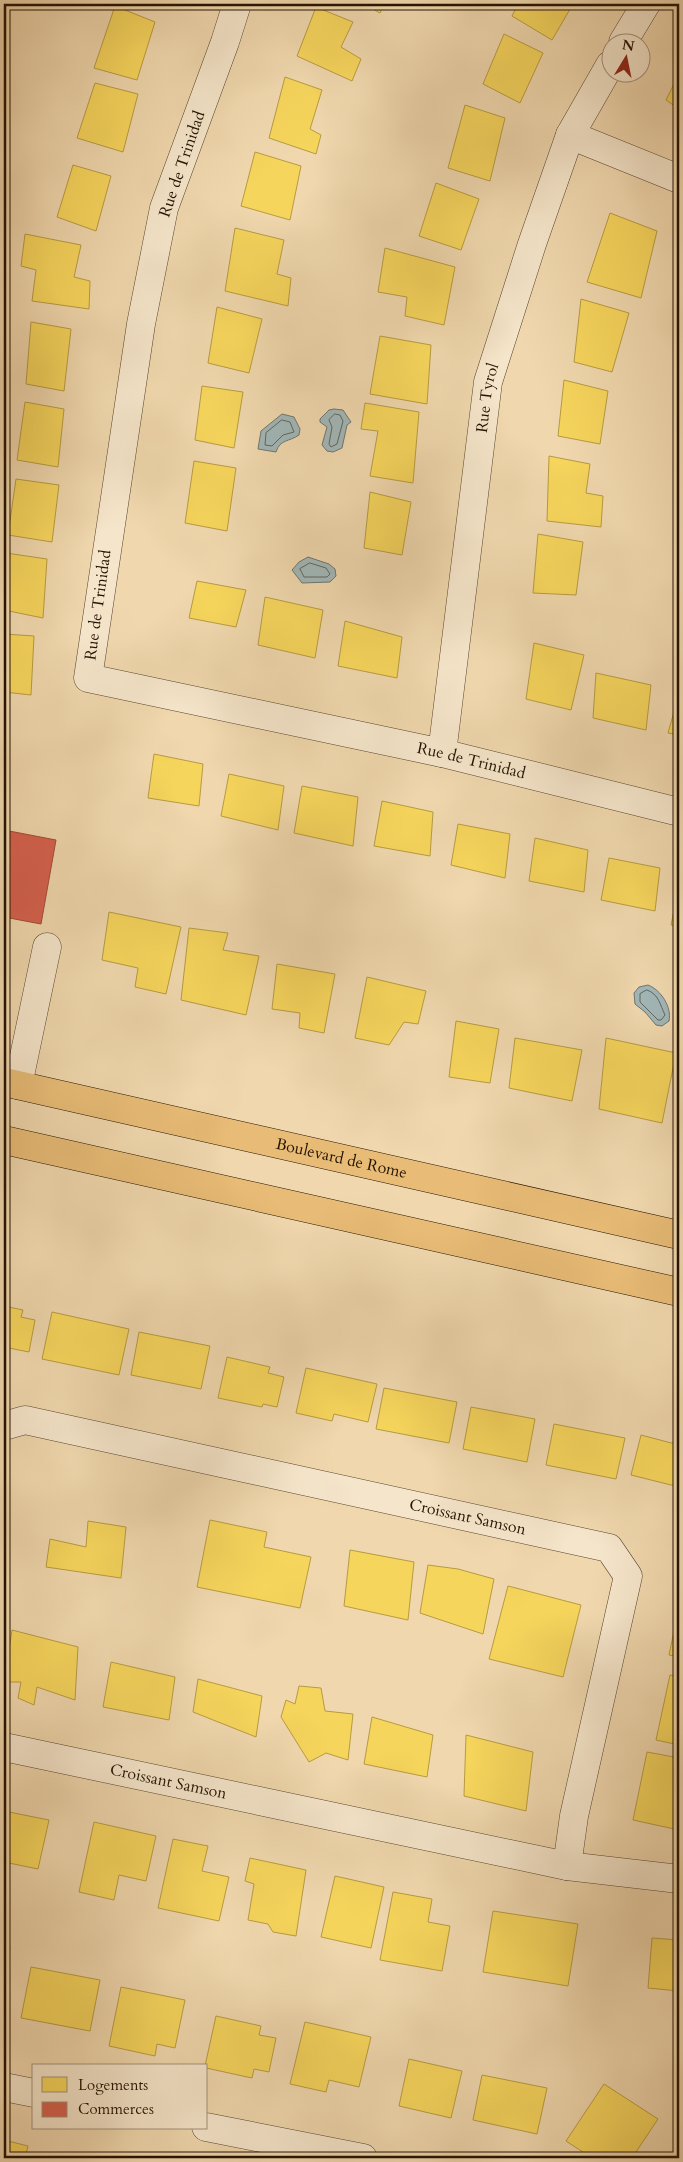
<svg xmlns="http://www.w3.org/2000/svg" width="683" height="2162" font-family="Cardo,serif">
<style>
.water{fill:#a1b6b7;stroke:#6f756f}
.homes{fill:#f6d55c;stroke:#b79b41}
.shops{fill:#d6604d;stroke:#a14936}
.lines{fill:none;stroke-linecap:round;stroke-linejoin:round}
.shore{stroke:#62645c;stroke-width:1}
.minor-casing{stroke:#57442d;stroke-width:29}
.major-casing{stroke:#241302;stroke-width:29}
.minor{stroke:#f5e5ca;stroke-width:28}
.major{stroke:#e8bc76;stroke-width:28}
.labels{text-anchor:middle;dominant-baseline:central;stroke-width:5;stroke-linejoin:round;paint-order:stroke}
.street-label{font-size:16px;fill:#241302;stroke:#f5e5ca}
</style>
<rect width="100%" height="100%" fill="#f0d7ad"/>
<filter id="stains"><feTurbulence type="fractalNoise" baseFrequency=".004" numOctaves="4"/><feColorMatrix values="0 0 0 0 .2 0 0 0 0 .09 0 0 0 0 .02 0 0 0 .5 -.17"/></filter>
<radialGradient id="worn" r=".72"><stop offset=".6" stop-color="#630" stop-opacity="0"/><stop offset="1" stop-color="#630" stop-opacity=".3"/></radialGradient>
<!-- water -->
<path class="water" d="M334,409l9,1 8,12 -4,3 -5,23 -9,4 -6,-1 -5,-6 5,-18 -7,-5v-3l9,-9z
M282,414l12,3 6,12 -1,6c-10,7 -19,4 -23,17l-18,-3 3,-18z
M308,557l21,7 6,5 1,7 -6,6 -28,1 -10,-13 7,-8z
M648,985c13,5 24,22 21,36l-7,5 -6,-1 -11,-13 -10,-8 -1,-11 5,-6z"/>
<!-- homes -->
<path class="homes" d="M364,4h20l-4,9z
M518,4h55l-21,36 -40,-24z
M115,6l40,16 -18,58 -43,-12z
M316,7l37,15 -12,25 20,12 -9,22 -55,-25z
M504,34l39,19 -23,50 -37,-19z
M679,74v35l-13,-9z
M285,77l37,13 -12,39 11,6 -5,19 -47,-16z
M95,83l43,11 -15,58 -46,-14z
M465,105l40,13 -15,63 -42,-13z
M255,152l46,14 -11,54 -49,-14z
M73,165l38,11 -15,55 -39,-14z
M436,183l43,16 -18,51 -42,-14z
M610,213l47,18 -16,67 -54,-16z
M235,228l49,12 -7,34 14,4 -3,28 -63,-15z
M25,234l56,11 -7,32 16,4 -1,28 -57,-8 4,-31 -15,-4z
M385,248l70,19 -11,58 -39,-9 2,-19 -29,-5z
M581,299l48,14 -17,59 -38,-10z
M217,307l45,12 -13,54 -41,-10z
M31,322l40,7 -7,62 -38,-7z
M380,336l51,9 -4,59 -57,-10z
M564,380l44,11 -8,53 -42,-8z
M202,386l41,6 -9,56 -39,-8z
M25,402l39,7 -6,58 -41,-7z
M365,403l54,9 -6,71 -43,-7 8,-45 -17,-2z
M549,456l41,8 -4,29 17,3 -2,31 -54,-6z
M194,461l42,7 -9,63 -42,-8z
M16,479l43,6 -7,57 -44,-7z
M370,492l41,10 -9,53 -38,-7z
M538,534l45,8 -7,53 -43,-2z
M6,553l41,6 -4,59 -39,-8z
M197,581l49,9 -10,37 -47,-9z
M265,597l58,13 -8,48 -57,-13z
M345,621l57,16 -5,41 -59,-12z
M4,634l30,2 -3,59 -27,-3z
M534,643l50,12 -13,55 -45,-11z
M596,673l55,12 -5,45 -53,-12z
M679,694v41l-11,-2z
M154,754l49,10 -4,42 -51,-8z
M229,774l55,12 -6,44 -57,-14z
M302,786l56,11 -5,49 -59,-13z
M382,801l51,11 -3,44 -56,-10z
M458,824l52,10 -5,44 -54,-13z
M535,838l53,12 -4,42 -55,-11z
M609,858l51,10 -5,43 -54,-11z
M679,887v40l-8,-2z
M109,912l72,15 -15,67 -31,-7 3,-19 -36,-8z
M189,928l39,5 -5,17 36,6 -13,59 -65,-15z
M277,964l58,10 -11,59 -25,-5 1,-15 -28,-4z
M367,977l59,14 -8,33 -14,-2 -15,23 -34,-7z
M456,1021l43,8 -9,54 -41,-6z
M515,1038l67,12 -10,51 -63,-13z
M606,1038l70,15 -14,70 -63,-14z
M4,1306l19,4 -2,7 14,3 -6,32 -25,-5z
M52,1312l77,17 -10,46 -77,-16z
M139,1332l71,14 -9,43 -70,-14z
M227,1357l43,10 -2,6 16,4 -7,30 -14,-3 -1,3 -44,-9z
M306,1368l71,16 -9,38 -34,-8 -2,7 -36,-8z
M384,1388l73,14 -8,41 -73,-14z
M471,1407l64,12 -8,43 -64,-13z
M554,1424l71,14 -9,41 -70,-14z
M641,1435l38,10v42l-48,-12z
M210,1520l57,12 -3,15 47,10 -11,51 -103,-21z
M88,1521l38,6 -5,51 -75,-11 4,-28 36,8z
M350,1550l64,12 -6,58 -64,-14z
M428,1565l30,4 36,10 -11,55 -63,-21z
M508,1586l73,19 -18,72 -74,-18z
M679,1607v50l-10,-2z
M12,1630l66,17 -3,53 -38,-13 -3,18 -16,-7 3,-16h-17z
M111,1662l64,15 -6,43 -66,-13z
M670,1675l9,2v68l-23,-5z
M198,1679l64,17 -6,41 -63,-25z
M299,1686l22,2 4,23 28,3 -5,46 -22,-7 -17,9 -28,-45 5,-17 9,4z
M372,1717l61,18 -6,42 -63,-13z
M466,1735l67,17 -7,59 -62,-15z
M647,1752l32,6v72l-46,-10z
M4,1811l45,9 -11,49 -34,-7z
M94,1822l62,14 -10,45 -27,-6 -5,25 -35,-8z
M173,1839l35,7 -6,25 27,6 -10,44 -61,-13z
M250,1858l56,12 -10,66 -23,-4 -5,-8 -20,-4 6,-36 -9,-3z
M335,1876l49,11 -13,61 -50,-11z
M393,1892l39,7 -4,23 22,4 -8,45 -62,-11z
M493,1911l85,13 -10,62 -85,-14z
M652,1938l27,2v51l-31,-3z
M4,1945l6,2 -6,27z
M31,1967l69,13 -10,51 -69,-13z
M121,1987l64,13 -10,48 -18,-4 -2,12 -46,-10z
M216,2016l45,10 -2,9 17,3 -7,34 -15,-3 -2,9 -46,-10 -1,-2z
M305,2022l66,15 -12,50 -30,-7 -3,12 -36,-8z
M409,2059l53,12 -11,47 -52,-12z
M482,2075l65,13 -10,46 -64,-14z
M604,2084l54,35 -26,39 -13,-6 -4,6h-5l-9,-6 -4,6h-5l-26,-17z
M4,2140l24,6 -3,12h-21z"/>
<!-- shops -->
<path class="shops" d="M4,830l52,10 -15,84 -37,-7z"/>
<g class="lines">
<!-- shore -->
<path class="shore" d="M335,414l5,1 3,6 -6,23 -6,3 -2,-3 3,-17 -3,-7z
M282,420l8,2 4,10 -11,3 -11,11 -7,-1 1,-12z
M310,563l16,5 4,6 -3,3h-23l-4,-8z
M647,990c12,4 13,15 18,25l-4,5h-3l-18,-18v-8z"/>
<!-- minor casing -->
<g class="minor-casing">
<g id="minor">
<path id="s1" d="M237,4l-12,38 -61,166 -23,116 -53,354 354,75 237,59"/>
<path d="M623,42l23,-38"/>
<path d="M570,135l109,44"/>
<path id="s2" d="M442,753l46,-371 44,-138 38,-109 40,-70"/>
<path d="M18,1085l29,-138"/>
<path id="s3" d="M4,1426l21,-6 584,128 19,28 -54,240 -7,50"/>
<path id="s4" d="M4,1747l563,119 112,13"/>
<path d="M4,2087l30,6"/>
<path d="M206,2127l157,31"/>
</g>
</g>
<!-- major casing -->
<g class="major-casing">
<g id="major">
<path id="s5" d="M4,1082l675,153"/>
<path d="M4,1140l675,152"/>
</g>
</g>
<!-- minor -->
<use href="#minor" class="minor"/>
<!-- major -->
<use href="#major" class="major"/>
</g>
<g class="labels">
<!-- street labels -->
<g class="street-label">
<text transform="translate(182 164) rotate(-71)">Rue de Trinidad</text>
<text stroke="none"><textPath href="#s2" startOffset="358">Rue Tyrol</textPath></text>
<text transform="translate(98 605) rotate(-82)">Rue de Trinidad</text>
<text stroke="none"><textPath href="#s1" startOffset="1085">Rue de Trinidad</textPath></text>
<text stroke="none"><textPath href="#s5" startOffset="346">Boulevard de Rome</textPath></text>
<text stroke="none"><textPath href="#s3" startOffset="475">Croissant Samson</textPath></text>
<text stroke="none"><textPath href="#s4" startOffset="168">Croissant Samson</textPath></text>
</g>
</g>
<!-- margin -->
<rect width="683" height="2162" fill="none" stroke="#f0d7ad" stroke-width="20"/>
<rect x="5" y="5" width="673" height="2152" fill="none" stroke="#241302" stroke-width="2.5"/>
<rect x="10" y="10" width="663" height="2142" fill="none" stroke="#241302"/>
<!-- legend -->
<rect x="32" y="2064" width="175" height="65" fill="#f5e5ca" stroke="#a1917a"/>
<rect x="42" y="2077" width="25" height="15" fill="#f6d55c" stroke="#a1917a"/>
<text x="78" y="2090" font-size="15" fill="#241302">Logements</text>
<rect x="42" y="2102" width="25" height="15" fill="#d6604d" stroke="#a1917a"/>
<text x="78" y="2114" font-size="15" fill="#241302">Commerces</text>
<!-- north arrow -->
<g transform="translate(626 58) rotate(10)"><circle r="24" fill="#f5e5ca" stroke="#a1917a"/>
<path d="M0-4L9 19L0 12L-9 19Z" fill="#8f2418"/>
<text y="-8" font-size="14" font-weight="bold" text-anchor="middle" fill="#241302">N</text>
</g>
<rect width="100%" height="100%" filter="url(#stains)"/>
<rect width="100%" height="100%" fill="url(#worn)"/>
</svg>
